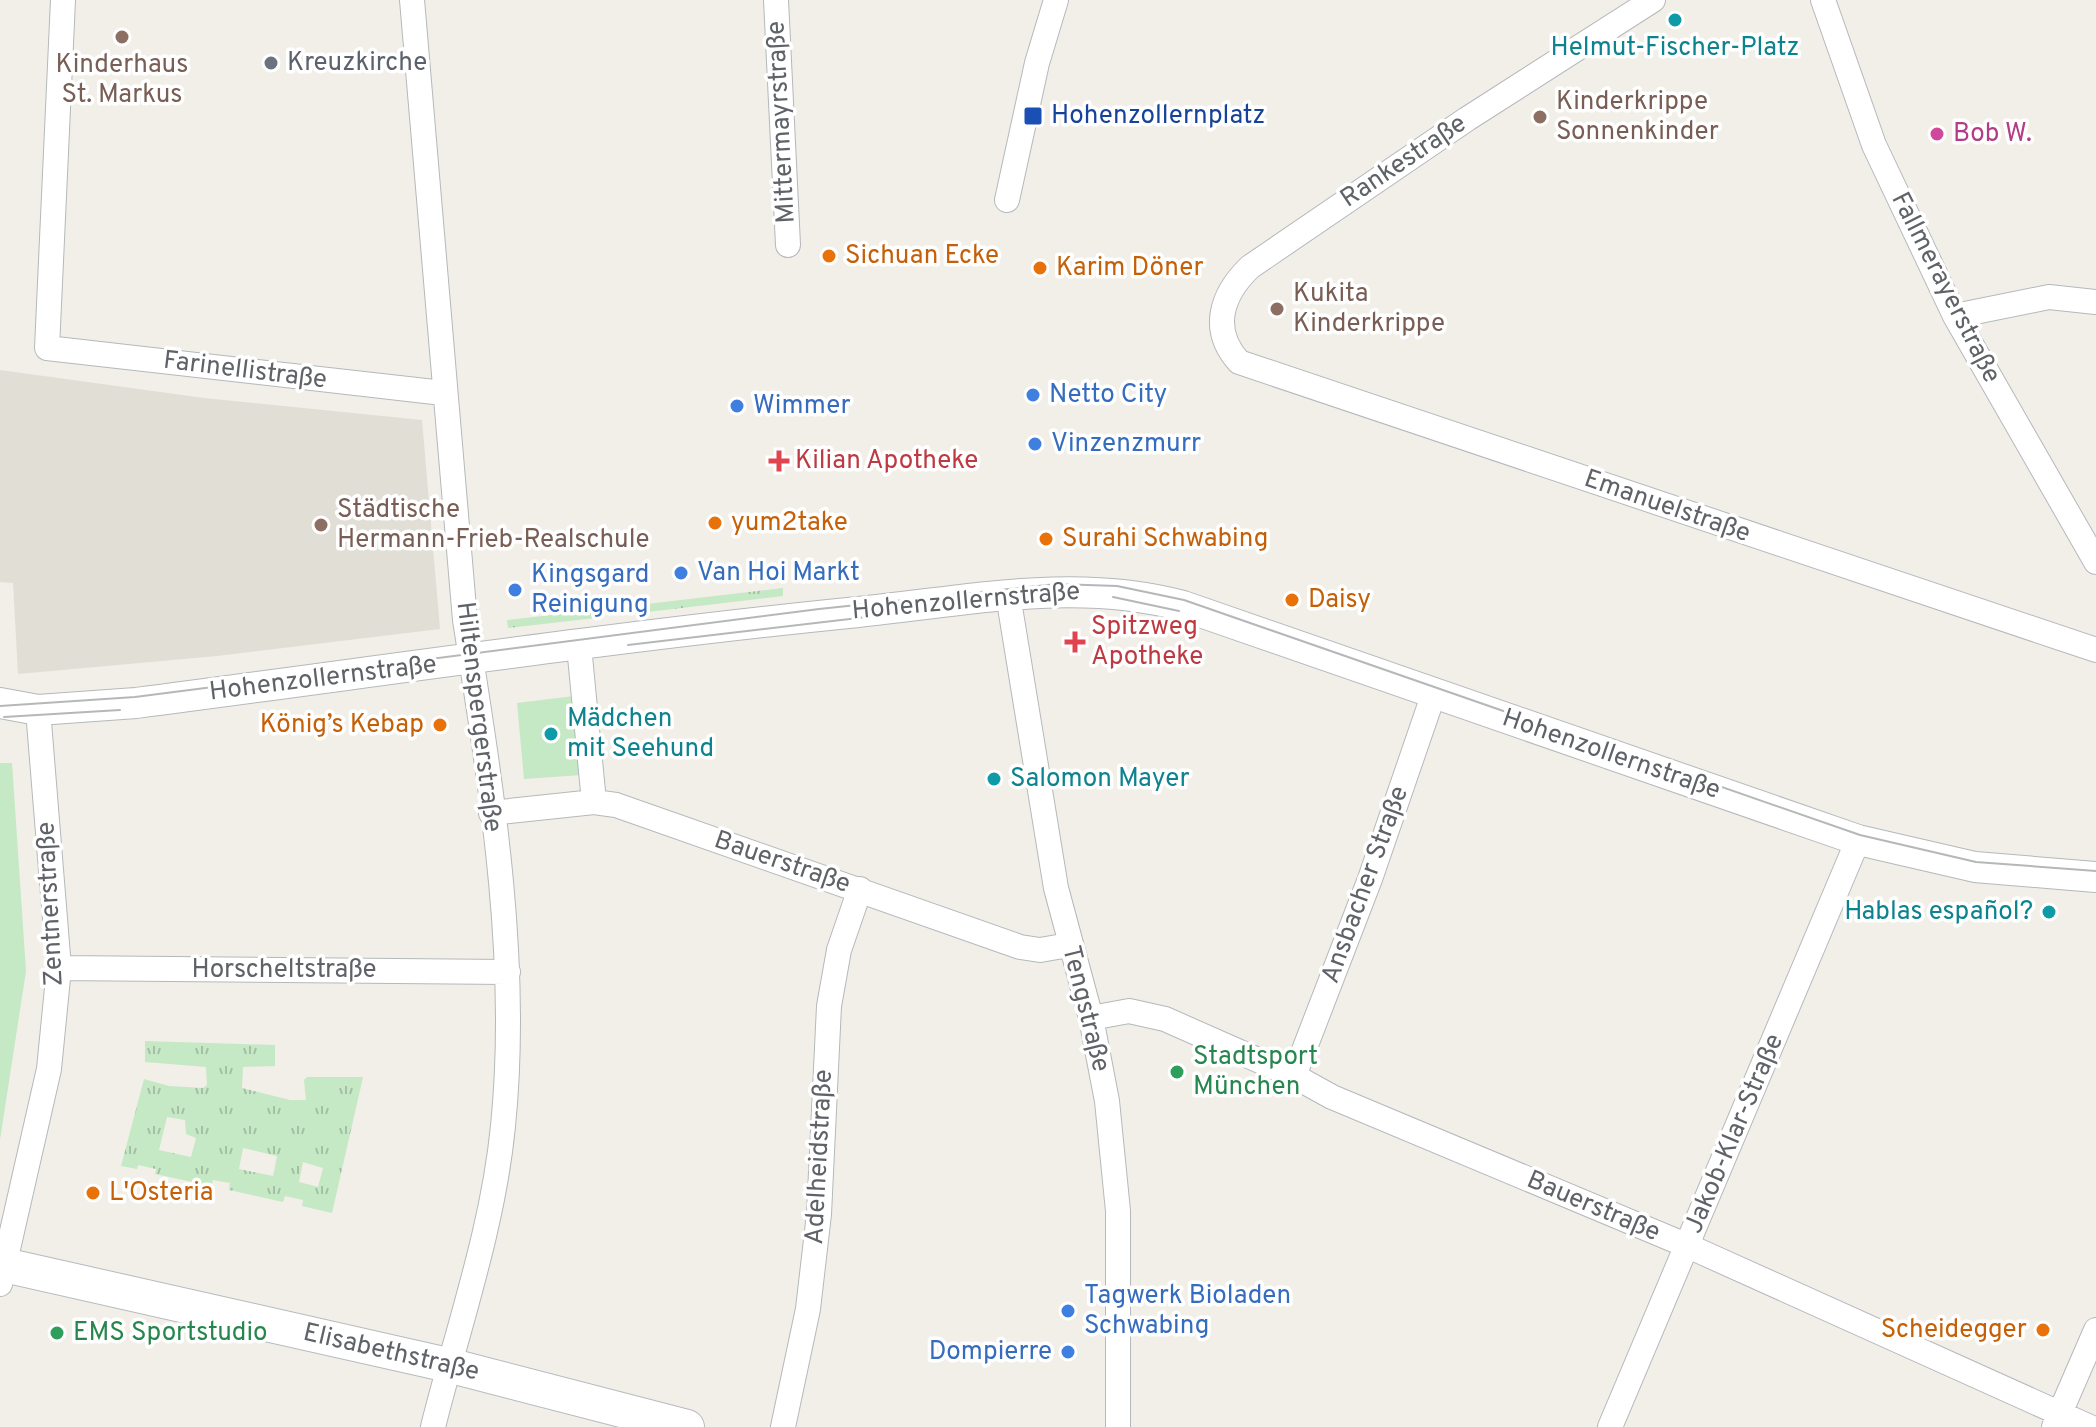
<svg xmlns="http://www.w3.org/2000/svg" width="2096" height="1427" font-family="Overpass,sans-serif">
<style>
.education{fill:#e1ded6}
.grass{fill:url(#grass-tufts);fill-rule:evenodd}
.park{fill:#c5e8c5}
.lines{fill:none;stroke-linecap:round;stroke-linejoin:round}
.minor-casing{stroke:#b5b8bc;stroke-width:26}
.tertiary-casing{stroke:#b5b8bc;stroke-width:32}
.secondary-casing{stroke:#b6babf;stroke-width:36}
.minor{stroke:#fff;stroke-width:24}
.tertiary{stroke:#fff;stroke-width:30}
.secondary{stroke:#fff;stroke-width:34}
.tram{stroke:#b6b7b8;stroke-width:2}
.culture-dot{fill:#0f9aa8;stroke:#fff;stroke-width:3}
.education-dot{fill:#8d6e63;stroke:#fff;stroke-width:3}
.worship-dot{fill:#6b7280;stroke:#fff;stroke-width:3}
.transit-dot{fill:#1a4fb4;stroke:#fff;stroke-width:3}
.hotel-dot{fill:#d1479c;stroke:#fff;stroke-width:3}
.food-dot{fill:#e8710a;stroke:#fff;stroke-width:3}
.shop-dot{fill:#3f7fe0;stroke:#fff;stroke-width:3}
.health-dot{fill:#e0444e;stroke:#fff;stroke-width:3}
.leisure-dot{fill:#2e9e5b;stroke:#fff;stroke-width:3}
.labels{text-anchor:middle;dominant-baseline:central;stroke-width:7;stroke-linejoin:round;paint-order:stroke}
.culture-label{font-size:26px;fill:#0d838f;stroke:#fff;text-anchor:start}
.worship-label{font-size:26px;fill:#5b616d;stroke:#fff;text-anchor:start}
.education-label{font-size:26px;fill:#785e54;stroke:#fff;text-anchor:start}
.transit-label{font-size:26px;fill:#164399;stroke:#fff;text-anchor:start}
.street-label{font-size:26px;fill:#5f6368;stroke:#fff}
.hotel-label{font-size:26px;fill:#b23c85;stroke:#fff;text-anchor:start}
.food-label{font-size:26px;fill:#c56008;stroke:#fff;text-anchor:start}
.shop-label{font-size:26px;fill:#366cbe;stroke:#fff;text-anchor:start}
.health-label{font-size:26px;fill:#be3a42;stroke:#fff;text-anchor:start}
.leisure-label{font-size:26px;fill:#27864d;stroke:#fff;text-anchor:start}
</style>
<defs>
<pattern id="grass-tufts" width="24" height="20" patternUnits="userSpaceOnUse" patternTransform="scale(2)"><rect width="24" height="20" fill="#c5e8c5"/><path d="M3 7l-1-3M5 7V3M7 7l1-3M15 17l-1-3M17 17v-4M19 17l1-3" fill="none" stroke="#a3c0a4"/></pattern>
</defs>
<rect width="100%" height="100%" fill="#f1efe8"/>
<!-- education -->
<path class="education" d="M0,370l204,28 218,22 18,209 -223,27 -199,18 -5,-91 -13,-1z"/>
<!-- grass -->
<path class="grass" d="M783,588v8l-161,19 -1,-8z
M603,609l1,8 -96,11 -1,-8z
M145,1041l130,4v21l-32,1 -1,21 48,12h16l-2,-20 3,-3h56l-31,136 -30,-7 1,-6 -18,-4 -2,6 -54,-12 1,-7 -17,-3 -2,6 -56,-12 1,-5 -18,-4 -1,4 -16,-3 23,-87 25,7 34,2 4,-3 -1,-18 -61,-5zM167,1117l18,3 1,14 10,4 -5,19 -32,-7zM243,1148l34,8 -4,20 -34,-7zM303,1162l20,6 -5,19 -19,-5z"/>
<!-- park -->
<path class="park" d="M574,696l8,79 -58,4 -7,-76z
M0,763h12l14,208 -26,169z"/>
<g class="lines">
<!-- minor casing -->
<g class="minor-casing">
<path id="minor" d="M63,0l-16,348 396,45
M412,0l53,620c26,166 55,339 38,506 -10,103 -45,201 -70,301
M776,0l12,245
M1653,0l-186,119 -217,148c-29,28 -40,63 -11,95l857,288
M1823,0l51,145 81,171 141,246
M1007,200l30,-137 19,-63
M1955,316l94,-19 47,5
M1008,595l48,293 35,130 16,83 11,110v216
M579,646l15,156
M491,813l103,-11 22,3 404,142 20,3 29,-5
M59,968l449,4
M1091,1018l38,-7 36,8 129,57 38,21 356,149 402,181
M1294,1076l76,-197 64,-186
M0,1284l49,-215 10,-101 -21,-258
M783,1427l25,-118 11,-95 10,-208 10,-56 21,-61
M1610,1427l248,-587
M2054,1427l42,-97"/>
</g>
<!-- tertiary casing -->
<g class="tertiary-casing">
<path id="tertiary" d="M0,703l38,7 98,-7c240,-31 481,-67 722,-91 109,-11 217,-35 325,-6l675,234 117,27 121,10"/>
</g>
<!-- secondary casing -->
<g class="secondary-casing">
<path id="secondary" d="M0,1264l448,101 239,62"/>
</g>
<!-- minor -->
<use href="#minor" class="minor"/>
<!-- tertiary -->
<use href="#tertiary" class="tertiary"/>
<!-- secondary -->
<use href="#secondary" class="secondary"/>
<!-- tram -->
<path class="tram" d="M1113,597l66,14
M628,645l333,-39
M0,706l135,-9 684,-88 238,-25 60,2 67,14 676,235 116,27 120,9
M4,717l116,-7"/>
</g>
<!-- markers -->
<g class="culture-dot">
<circle cx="1675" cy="20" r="8"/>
<circle cx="551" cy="734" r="8"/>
<circle cx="994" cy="779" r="8"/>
<circle cx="2049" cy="912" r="8"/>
</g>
<g class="education-dot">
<circle cx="122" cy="37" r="8"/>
<circle cx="1540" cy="117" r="8"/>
<circle cx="1277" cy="309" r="8"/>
<circle cx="321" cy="525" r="8"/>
</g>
<circle class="worship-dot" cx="271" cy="63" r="8"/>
<rect class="transit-dot" x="1023" y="106" width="20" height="20" rx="4"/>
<circle class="hotel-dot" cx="1937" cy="134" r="8"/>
<g class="food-dot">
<circle cx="829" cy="256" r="8"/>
<circle cx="1040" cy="268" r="8"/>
<circle cx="715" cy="523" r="8"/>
<circle cx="1046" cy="539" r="8"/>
<circle cx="1292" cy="600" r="8"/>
<circle cx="440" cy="725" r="8"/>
<circle cx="93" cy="1193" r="8"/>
<circle cx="2043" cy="1330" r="8"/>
</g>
<g class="shop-dot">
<circle cx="1033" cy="395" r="8"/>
<circle cx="737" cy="406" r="8"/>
<circle cx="1035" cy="444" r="8"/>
<circle cx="681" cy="573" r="8"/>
<circle cx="515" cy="590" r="8"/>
<circle cx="1068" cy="1311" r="8"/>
<circle cx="1068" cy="1352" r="8"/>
</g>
<g class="health-dot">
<path d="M775 449h8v8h8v8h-8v8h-8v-8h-8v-8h8z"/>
<path d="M1071 630h8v8h8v8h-8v8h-8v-8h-8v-8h8z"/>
</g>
<g class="leisure-dot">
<circle cx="1177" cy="1072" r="8"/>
<circle cx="57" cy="1333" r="8"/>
</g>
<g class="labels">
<!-- culture labels -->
<g class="culture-label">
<text x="1675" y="48" text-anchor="middle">Helmut-Fischer-Platz</text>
<text x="567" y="719">Mädchen<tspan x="567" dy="30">mit Seehund</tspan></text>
<text x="1010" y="779">Salomon Mayer</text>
<text x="2033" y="912" text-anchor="end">Hablas español?</text>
</g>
<!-- worship labels -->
<g class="worship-label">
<text x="287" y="63">Kreuzkirche</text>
</g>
<!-- education labels -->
<g class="education-label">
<text x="122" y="65" text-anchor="middle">Kinderhaus<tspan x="122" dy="30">St. Markus</tspan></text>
<text x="1556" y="102">Kinderkrippe<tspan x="1556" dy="30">Sonnenkinder</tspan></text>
<text x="1293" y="294">Kukita<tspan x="1293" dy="30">Kinderkrippe</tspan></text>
<text x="337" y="510">Städtische<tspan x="337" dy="30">Hermann-Frieb-Realschule</tspan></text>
</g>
<!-- transit labels -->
<g class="transit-label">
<text x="1051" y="116">Hohenzollernplatz</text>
</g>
<!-- street labels -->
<g class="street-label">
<text transform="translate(782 122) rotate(-93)">Mittermayrstraße</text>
<text transform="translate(1404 162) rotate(-34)">Rankestraße</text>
<text transform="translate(1945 288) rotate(63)">Fallmerayerstraße</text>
<text transform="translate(245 371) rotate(7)">Farinellistraße</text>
<text transform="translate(1667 507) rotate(19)">Emanuelstraße</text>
<text transform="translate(966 602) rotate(-5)">Hohenzollernstraße</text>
<text transform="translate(323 679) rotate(-7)">Hohenzollernstraße</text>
<text transform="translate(478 717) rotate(83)">Hiltenspergerstraße</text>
<text transform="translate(1611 755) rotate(19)">Hohenzollernstraße</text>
<text transform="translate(782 863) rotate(19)">Bauerstraße</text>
<text transform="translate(1366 885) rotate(-70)">Ansbacher Straße</text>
<text transform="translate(51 904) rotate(-93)">Zentnerstraße</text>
<text x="284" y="970">Horscheltstraße</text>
<text transform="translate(1085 1009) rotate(76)">Tengstraße</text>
<text transform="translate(1735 1134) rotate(-67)">Jakob-Klar-Straße</text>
<text transform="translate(820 1157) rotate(-87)">Adelheidstraße</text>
<text transform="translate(1593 1207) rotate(23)">Bauerstraße</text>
<text transform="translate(391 1353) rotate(13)">Elisabethstraße</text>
</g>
<!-- hotel labels -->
<g class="hotel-label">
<text x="1953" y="134">Bob W.</text>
</g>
<!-- food labels -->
<g class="food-label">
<text x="845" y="256">Sichuan Ecke</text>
<text x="1056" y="268">Karim Döner</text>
<text x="731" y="523">yum2take</text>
<text x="1062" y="539">Surahi Schwabing</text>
<text x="1308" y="600">Daisy</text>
<text x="424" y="725" text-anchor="end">König’s Kebap</text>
<text x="109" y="1193">L'Osteria</text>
<text x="2027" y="1330" text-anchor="end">Scheidegger</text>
</g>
<!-- shop labels -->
<g class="shop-label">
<text x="1049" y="395">Netto City</text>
<text x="753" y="406">Wimmer</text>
<text x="1051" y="444">Vinzenzmurr</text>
<text x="697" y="573">Van Hoi Markt</text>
<text x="531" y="575">Kingsgard<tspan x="531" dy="30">Reinigung</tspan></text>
<text x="1084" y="1296">Tagwerk Bioladen<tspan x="1084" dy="30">Schwabing</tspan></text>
<text x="1052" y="1352" text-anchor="end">Dompierre</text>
</g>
<!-- health labels -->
<g class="health-label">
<text x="795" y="461">Kilian Apotheke</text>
<text x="1091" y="627">Spitzweg<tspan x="1091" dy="30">Apotheke</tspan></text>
</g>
<!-- leisure labels -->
<g class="leisure-label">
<text x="1193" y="1057">Stadtsport<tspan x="1193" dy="30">München</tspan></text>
<text x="73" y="1333">EMS Sportstudio</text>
</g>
</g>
</svg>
